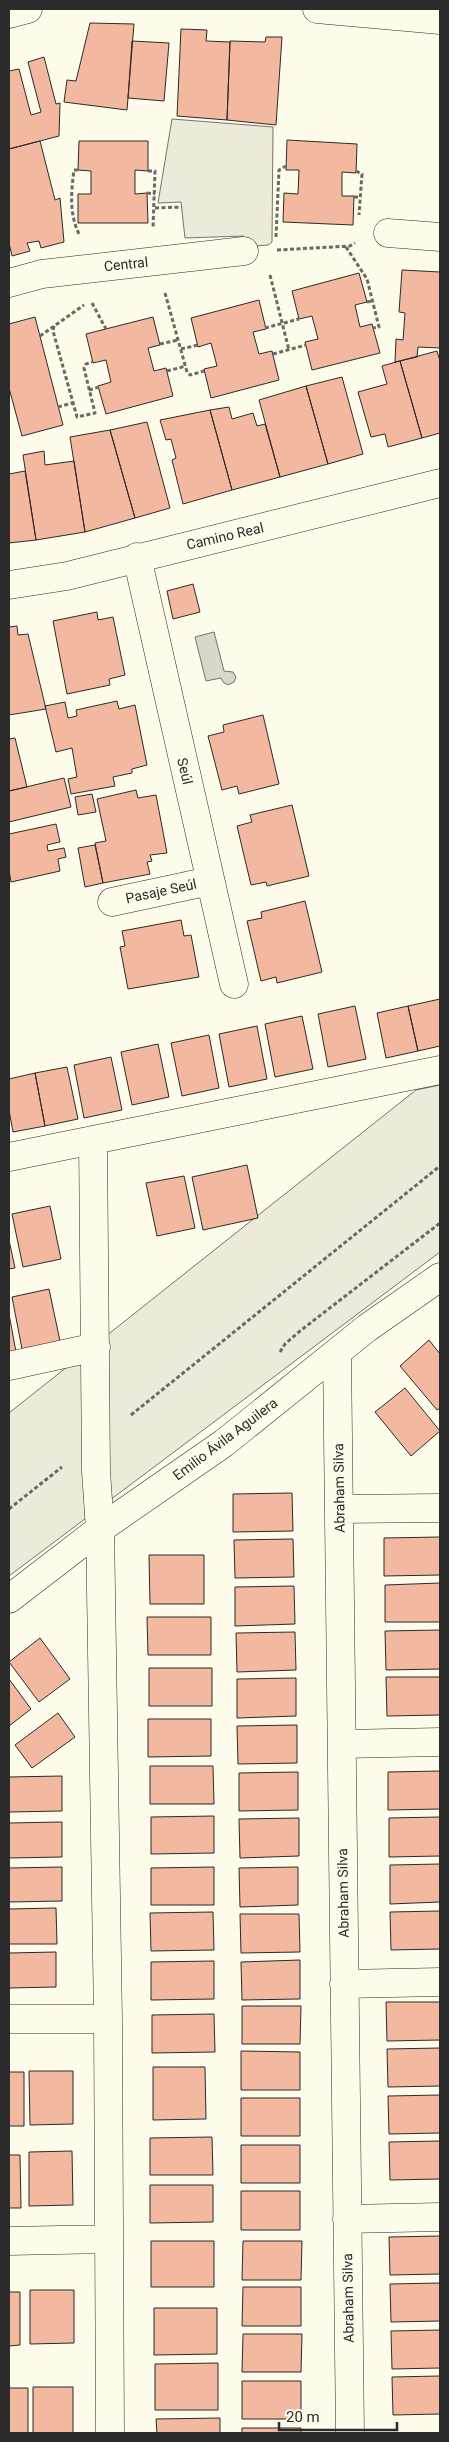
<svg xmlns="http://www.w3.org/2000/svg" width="449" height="2442" font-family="Roboto,sans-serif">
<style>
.green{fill:#ecebdb;stroke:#74746e}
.water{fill:#d8d7c9;stroke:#74746e}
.building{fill:#f2b8a0;stroke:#2b2b2b}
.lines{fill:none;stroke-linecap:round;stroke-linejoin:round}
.minor-casing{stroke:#2b2b2b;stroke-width:29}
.path{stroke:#6a6964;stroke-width:3;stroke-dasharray:4 2.5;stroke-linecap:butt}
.minor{stroke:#fdfbea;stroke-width:28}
.labels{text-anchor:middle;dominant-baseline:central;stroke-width:4;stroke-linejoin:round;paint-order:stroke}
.street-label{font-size:14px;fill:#2b2b2b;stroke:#fdfbea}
</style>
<rect width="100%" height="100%" fill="#fdfbea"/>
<!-- green -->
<path class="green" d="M172,119l101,8 -1,115 -4,3 -23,2 -2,-11 -58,2 -4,-36 -23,1z
M440,1085v167l-431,324v-163l407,-323z"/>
<!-- water -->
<path class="water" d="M214,632l10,39 9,1 3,5 -2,5 -6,3 -5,-3 -2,-4 -15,3 -11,-44z"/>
<!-- building -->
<path class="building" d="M90,23l44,1 -7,86 -63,-8 3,-22 9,1z
M181,29l26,1 -1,11 24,1 -3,78 -50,-4z
M266,37h16l-6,88 -49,-5 3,-79 35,1z
M132,41l37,2 -5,58 -36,-3z
M44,57l12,47 4,-1 -1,33 -50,13v-78l10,-2 12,46 10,-3 -13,-50z
M287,140l70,4 -1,29 -14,-1v24h12l-1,29 -70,-3 1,-29 14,1 1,-24h-13z
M40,141l15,59 5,-2 4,44 -23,6 -2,-7 -12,2 3,8 -18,5 -3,-13v-94z
M79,141h69v30l-13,-1v24l12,-1 1,30h-70v-29h13v-23l-13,-1z
M402,270l38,2v76l-22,-1 -1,10 -22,5 1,-23 7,1 2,-27 -6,-1z
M359,273l8,29 -12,3 5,22 12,-3 8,29 -68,17 -7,-28 13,-3 -6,-23 -13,3 -7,-28z
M259,300l7,29 -13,3 6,22 13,-3 7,29 -68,18 -7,-29 13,-3 -6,-23 -13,4 -7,-29z
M35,317l28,108 -41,11 -13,-48v-64z
M153,317l7,28 -12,3 6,23 12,-3 7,28 -67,18 -8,-28 13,-4 -5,-22 -13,3 -7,-29z
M437,351l3,10v72l-18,5 -22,-77z
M400,361l22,77 -34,9 -3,-13 -14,3 -13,-45 29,-8 -5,-18z
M342,377l21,77 -35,10 -22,-78z
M306,386l22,78 -48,13 -21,-77z
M229,407l3,12 21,-6 4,13 8,-2 15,53 -48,13 -22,-80z
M210,410l22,80 -49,14 -11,-44 4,-2 -5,-19 -5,1 -6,-20z
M147,422l23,86 -35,10 -25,-88z
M110,430l25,88 -50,14 -15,-95z
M44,451l1,14 29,-4 11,71 -49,8 -13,-85z
M25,471l11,69 -27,3v-69z
M193,584l7,28 -27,7 -6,-28z
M97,612l1,8 15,-3 12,58 -16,4 1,6 -43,9 -14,-73z
M17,626l1,9 10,-1 18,75 -37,6v-88z
M117,701l2,8 16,-4 12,60 -15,4v4l-19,4 2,9 -44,8 -3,-15 9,-2 -5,-29 -16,4 -11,-46 20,-4 3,16 9,-2 -1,-6z
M263,715l16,69 -40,10 -2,-8 -15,4 -14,-54 16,-4 -1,-7z
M15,738l12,49 -18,4v-52z
M64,778l7,29 -62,15v-31z
M136,790l2,8 18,-3 11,58 -17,2 2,6 -5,1 3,12 -47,9 -8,-40 11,-2 -9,-42z
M92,794l4,18 -18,3 -3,-18z
M292,805l17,71 -42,10 -1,-4 -15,3 -14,-59 15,-4 -2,-7z
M56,824l4,18 -13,3 1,6 16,-3 2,9 -8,2 2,12 -49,11 -2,-12v-36z
M95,845l8,38 -18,4 -7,-39z
M305,901l17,71 -45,11 -1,-6 -15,4 -14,-60 15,-3 -1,-6z
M181,920l3,16 7,-1 8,42 -71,12 -8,-42 5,-1 -3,-15z
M440,999v47l-22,5 -10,-45z
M355,1006l11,53 -38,8 -10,-53z
M408,1006l10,45 -32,7 -9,-45z
M302,1016l11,53 -38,8 -10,-53z
M257,1026l10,53 -38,8 -10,-53z
M209,1035l10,53 -37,8 -11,-53z
M158,1044l11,53 -37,8 -11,-53z
M111,1057l11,53 -38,8 -10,-53z
M67,1067l11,52 -33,7 -10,-53z
M35,1073l10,53 -32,6 -4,-22v-31z
M247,1165l11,53 -55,12 -11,-53z
M184,1176l11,52 -38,8 -11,-53z
M50,1206l11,53 -38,8 -11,-53z
M9,1240l6,28 -6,1z
M49,1289l11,52 -38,8 -10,-52z
M9,1314l7,38 -7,1z
M429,1340l11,14v54l-3,2 -37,-44z
M405,1388l35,43 -29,25 -36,-44z
M292,1493l1,38 -60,1v-38z
M440,1537v38l-56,1v-38z
M293,1539l1,38 -59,1 -1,-38z
M149,1555h55v49h-54z
M440,1583v39h-55v-37z
M294,1586l1,38 -60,2v-39z
M147,1617h64v38h-63z
M440,1630v39l-54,1 -1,-39z
M295,1632l1,38 -59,2 -1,-39z
M40,1638l30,41 -31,23 -30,-40z
M149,1668h63v38h-63z
M386,1677h54v38l-53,1z
M296,1678v38l-59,2v-39z
M9,1679l22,30 -22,17z
M58,1713l17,24 -43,31 -17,-23z
M148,1719h63v37l-63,1z
M297,1725v38l-59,1 -1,-38z
M150,1766h63l1,38h-64z
M440,1771v38l-52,1v-38z
M298,1772v38l-59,1v-38z
M62,1776v35l-53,1v-35z
M214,1816v37l-63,1v-37z
M440,1817v39l-51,1v-39z
M299,1818v38l-59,2 -1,-39z
M62,1822v35l-53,1v-35z
M440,1864v38l-50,2v-39z
M62,1867v34l-53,1v-34z
M214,1867v38h-63v-37z
M298,1867v38l-58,2 -1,-39z
M56,1908l1,36h-48v-35z
M440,1911v38l-49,1 -1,-38z
M213,1912l1,38 -63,1 -1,-38z
M240,1914h59l1,38 -59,1z
M56,1952v35l-47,1v-35z
M300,1960v39l-58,1 -1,-38z
M214,1961v38l-63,1v-38z
M386,2002h54v38l-53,1z
M242,2006h59l-1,38h-58z
M214,2014l1,38 -63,1v-38z
M440,2048v38l-52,1 -1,-38z
M241,2051l59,1v38h-59z
M153,2067h52l1,52 -53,1z
M29,2071h44v53l-43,1z
M9,2072h15v54h-15z
M440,2095v38l-51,1 -1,-38z
M241,2098h59v38h-59z
M212,2137l1,38h-63v-37z
M440,2141v38l-50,1 -1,-38z
M241,2145h59v38h-59z
M72,2151l1,54 -44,1v-54z
M9,2155h11l1,53h-12z
M150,2185h63v37l-63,1z
M241,2191h59v39h-59z
M440,2236v38l-50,1 -1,-38z
M151,2241h63v46h-63z
M243,2241h59l-1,39h-59z
M440,2283v38l-49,1 -1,-38z
M243,2287h58v39h-59z
M30,2290h44v53l-44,1z
M9,2292h11v53l-11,1z
M154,2308h63v46l-63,1z
M440,2330v38l-48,1 -1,-38z
M243,2334h59l-1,38h-59z
M218,2363v47h-63v-46z
M440,2376v38l-47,1 -1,-38z
M242,2381h59v38h-59z
M33,2387h40v46h-40z
M9,2388h19v45h-19z
M220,2418v15h-63l-1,-14z
M242,2428h59v5h-59z"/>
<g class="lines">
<!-- minor casing -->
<g class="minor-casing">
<path id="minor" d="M317,9l123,11
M9,14l19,-5
M388,233l52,4
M9,283l33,-9 202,-23
M137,557l97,427
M9,585l58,-9 373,-93
M112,902l98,-21
M93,1140l3,331 4,58 8,490 2,414
M9,1157l431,-87
M337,1353l13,1080
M9,1366l87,-19
M339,1509l101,-1
M9,1599l91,-70 124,-86 143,-115 73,-51
M342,1744l98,-2
M344,1984l96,-2
M9,2019h99
M347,2219l93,-2
M9,2241l99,-2"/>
</g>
<!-- path -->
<path class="path" d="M78,170h-4c-3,23 -5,45 6,66
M148,171h7l-2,57
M356,171l6,3 -3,41
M147,193l8,1
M354,197h6
M155,208l27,-1
M276,237l3,-67 7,-4
M346,247l21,32 12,48 -6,1
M277,250l73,-4 5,-3
M270,275l19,75
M165,293l22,79 3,3 14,-4
M367,302l6,-1
M92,303l14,26
M54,326l-1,5 24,86 18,-4 -11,-45 2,-4 6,-2
M265,328l34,-9
M40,336l44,-31
M160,344l18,-4
M181,349l17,-4
M273,354l33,-9
M167,371l19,-5
M89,390l10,-3
M58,407l14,-4
M280,1352l5,-8 15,-13 140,-108
M131,1415l309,-249
M9,1509l53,-42"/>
<!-- minor -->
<use href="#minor" class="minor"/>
</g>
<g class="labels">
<!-- street labels -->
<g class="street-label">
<text transform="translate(126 264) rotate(-6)">Central</text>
<text transform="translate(225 536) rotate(-13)">Camino Real</text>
<text transform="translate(185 771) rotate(77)">Seúl</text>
<text transform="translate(161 891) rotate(-12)">Pasaje Seúl</text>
<text transform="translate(225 1439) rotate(-37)">Emilio Ávila Aguilera</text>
<text transform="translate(339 1488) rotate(-91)">Abraham Silva</text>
<text transform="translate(343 1893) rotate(-91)">Abraham Silva</text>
<text transform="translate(348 2298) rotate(-91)">Abraham Silva</text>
</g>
</g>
<!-- border -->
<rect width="449" height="2442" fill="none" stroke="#2b2b2b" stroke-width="20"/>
<!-- scale -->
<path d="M279 2422v8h118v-8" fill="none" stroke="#2b2b2b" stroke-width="2.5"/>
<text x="286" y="2422" font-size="15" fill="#2b2b2b" stroke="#fdfbea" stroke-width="4" paint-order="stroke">20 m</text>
</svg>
